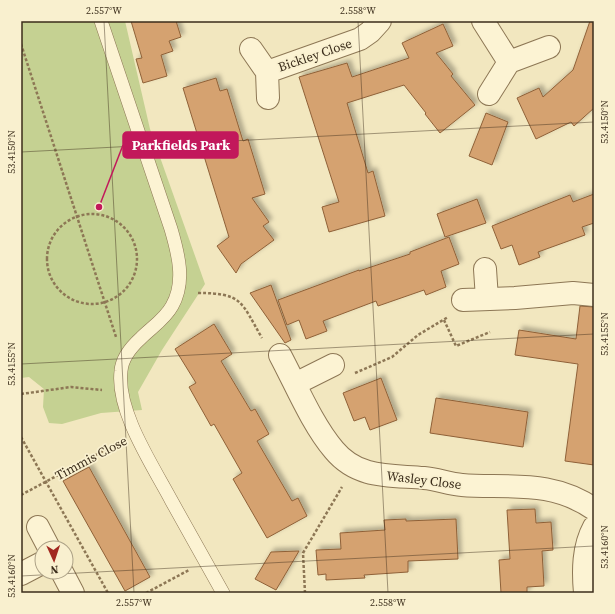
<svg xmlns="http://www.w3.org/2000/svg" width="615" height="614" font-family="'Source Serif 4',serif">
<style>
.green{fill:#c5d192}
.building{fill:#d5a270;stroke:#8f6138;filter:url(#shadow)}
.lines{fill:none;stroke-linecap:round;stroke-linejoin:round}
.lane-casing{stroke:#8d7755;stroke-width:14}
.street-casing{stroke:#8d7755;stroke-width:24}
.path{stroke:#8d7755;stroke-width:2.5;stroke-dasharray:3 2;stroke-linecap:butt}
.lane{stroke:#fcf3d3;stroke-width:13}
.street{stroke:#fcf3d3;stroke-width:22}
.ticks{fill:none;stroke:#3b2d1b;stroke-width:1;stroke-opacity:0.45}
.labels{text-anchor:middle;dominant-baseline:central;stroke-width:3.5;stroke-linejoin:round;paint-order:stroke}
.street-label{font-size:13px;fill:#3b2d1b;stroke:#f9f0cf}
.leader{fill:none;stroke:#c2185b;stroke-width:1.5}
.callout-dot{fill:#c2185b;stroke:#f9f0cf;stroke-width:1.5}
.callout{fill:#c2185b;stroke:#c2185b;stroke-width:1.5}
.callout-label{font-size:14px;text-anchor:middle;font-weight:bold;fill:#fff}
.neatline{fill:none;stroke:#3b2d1b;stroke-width:1.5}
.ticks-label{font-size:10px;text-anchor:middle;fill:#3b2d1b}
</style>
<defs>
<filter id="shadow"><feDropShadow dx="3.5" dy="-3.5" stdDeviation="2" flood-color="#0004"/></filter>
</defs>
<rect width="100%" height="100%" fill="#f2e7bf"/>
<!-- green -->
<path class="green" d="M21,21h104l25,108 55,155 -43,66 -24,42 4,18 -41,3 -39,11 -13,-1 -6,-16 1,-18 -15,-12 -8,1z"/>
<!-- building -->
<path class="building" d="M131,21h45l5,16 -12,4 4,10 -12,4 6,21 -24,7 -7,-24 6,-1z
M590,21h4v87l-20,18 -3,-4 -35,17 -19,-41 22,-10 4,9 30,-27z
M443,24l10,22 -17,7 17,21 -2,2 24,29 -35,28 -15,-19 1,-1 -22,-28 -57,18 21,70 5,-2 12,45 -56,16 -7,-25 17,-5 -40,-125 48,-14 5,14 57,-19 -7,-15z
M216,78l4,13 7,-2 16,52 5,-2 17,55 -13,4 17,24 -6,4 11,14 -33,24 -5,9 -19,-27 12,-9 -46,-149z
M486,113l22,9 -16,43 -23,-9z
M594,194v29l-12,4 3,8 -47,17 2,5 -21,8 -7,-20 -11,4 -9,-23 78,-31 3,7z
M477,199l9,24 -41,14 -8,-23z
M449,237l10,27 -18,7 5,16 -20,8 -2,-5 -46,16 -2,-5 -53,20 4,10 -21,8 -7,-19 -12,5 -9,-25 81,-30v1l51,-17v-2z
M271,285l20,55 -6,3 -35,-50z
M580,306l14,1v158l-29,-4 13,-97 -63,-9 4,-25 57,9z
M214,324l18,30 -11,7 30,50 4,-2 14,25 -12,7 35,60 6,-3 9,18 -40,22 -34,-59 9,-6 -28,-49 -3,2 -22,-39 7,-4 -21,-34z
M381,378l16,42 -27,10 -5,-13 -11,4 -11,-28z
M436,398l92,14 -5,35 -93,-14z
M89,467l61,110 -25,14 -62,-110z
M535,509l1,14 15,-1 2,28 -11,1 2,35 -17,1v6h-26l-2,-33 11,-1 -3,-49z
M406,519v2l50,-2 2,40 -50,2v11l-44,3 1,3 -39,2v-6l-8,1 -2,-25 25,-1 -1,-16 45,-3 -1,-10z
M299,551l-23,39 -21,-11 16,-27z"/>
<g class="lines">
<!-- lane casing -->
<g class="lane-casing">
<path id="lane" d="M101,21l70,208c7,24 15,53 1,77 -7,13 -21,22 -31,32 -10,9 -19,20 -20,33 -5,40 32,95 50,129 17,31 35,62 52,93"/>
</g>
<!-- street casing -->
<g class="street-casing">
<path id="street" d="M483,21l26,41
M251,49l16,23 1,26
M267,72l93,-33 10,-7 10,-11
M489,94l20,-32 40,-15
M485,269l2,30
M463,300l52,-2 58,-5 21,2
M280,355c16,30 32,69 54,95 24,29 56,25 90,28 13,1 25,6 38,7 10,1 21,1 31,1 38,0 69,1 101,23
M295,384l38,-19
M38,527l11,21
M62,572l11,21
M21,574l21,-11
M585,593c-2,-22 -2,-46 9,-66"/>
</g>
<!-- path -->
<path class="path" d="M21,44l95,293
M47 259a45 45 0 1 1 90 0a45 45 0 1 1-90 0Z
M198,293c45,0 43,9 64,45
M444,320l12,26 34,-14
M355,373l37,-16 26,-22 30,-18
M21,394l50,-7 31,3
M21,437l87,156
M21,495l97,-52
M146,593l43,-23
M305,593l-2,-40 39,-66"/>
<!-- lane -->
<use href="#lane" class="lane"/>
<!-- street -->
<use href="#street" class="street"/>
</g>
<!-- ticks -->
<path class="ticks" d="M104,21l30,572M358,21l30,572M21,152l573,-30M21,364l573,-30M21,576l573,-30"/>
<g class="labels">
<!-- street labels -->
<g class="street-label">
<text transform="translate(315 55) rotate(-19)">Bickley Close</text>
<text transform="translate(91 458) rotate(-28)">Timmis Close</text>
<text transform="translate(424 480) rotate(7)">Wasley Close</text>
</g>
</g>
<!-- callouts -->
<path class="leader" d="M99 207L123 145"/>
<circle class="callout-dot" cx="99" cy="207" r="4"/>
<rect class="callout" x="123" y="132" width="115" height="26" rx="4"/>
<g class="callout-label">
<text x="181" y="150">Parkfields Park</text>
</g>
<!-- border -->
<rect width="615" height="614" fill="none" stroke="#f9f0cf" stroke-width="44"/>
<!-- north arrow -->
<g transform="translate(54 560) rotate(177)"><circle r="19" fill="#f9f0cf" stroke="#ada287"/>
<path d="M0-3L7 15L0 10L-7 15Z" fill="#a2281f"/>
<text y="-6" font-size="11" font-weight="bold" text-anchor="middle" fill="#3b2d1b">N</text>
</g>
<rect x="22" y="22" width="571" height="570" class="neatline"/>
<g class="ticks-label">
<text x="104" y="14">2.557°W</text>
<text x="358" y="14">2.558°W</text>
<text transform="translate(604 122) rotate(-90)" y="4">53.4150°N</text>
<text transform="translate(11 152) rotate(-90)" y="4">53.4150°N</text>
<text transform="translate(604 334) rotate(-90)" y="4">53.4155°N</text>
<text transform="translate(11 364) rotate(-90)" y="4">53.4155°N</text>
<text transform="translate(604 547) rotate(-90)" y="4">53.4160°N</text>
<text transform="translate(11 576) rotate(-90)" y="4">53.4160°N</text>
<text x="134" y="606">2.557°W</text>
<text x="388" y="606">2.558°W</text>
</g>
</svg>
